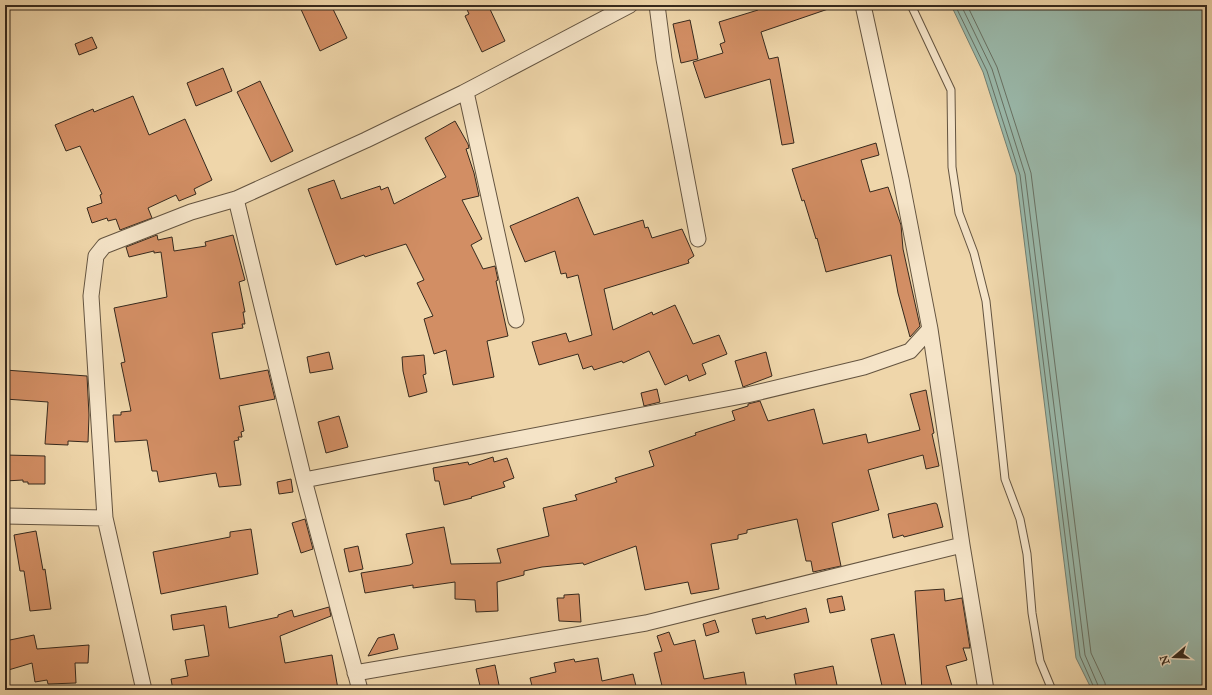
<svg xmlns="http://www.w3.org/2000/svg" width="1212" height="695" font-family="'IM FELL Great Primer',serif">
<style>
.water{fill:#9ab9ab;stroke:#727f72}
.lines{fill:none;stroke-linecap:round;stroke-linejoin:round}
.shore{stroke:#687164;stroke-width:1}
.building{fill:#d28e64;stroke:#36291d}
.service-casing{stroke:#645440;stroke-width:9}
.minor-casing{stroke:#645440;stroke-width:17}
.service{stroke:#f5e4c8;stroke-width:7}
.minor{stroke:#f5e4c8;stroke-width:15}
</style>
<rect width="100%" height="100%" fill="#efd6aa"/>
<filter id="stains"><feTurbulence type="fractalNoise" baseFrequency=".005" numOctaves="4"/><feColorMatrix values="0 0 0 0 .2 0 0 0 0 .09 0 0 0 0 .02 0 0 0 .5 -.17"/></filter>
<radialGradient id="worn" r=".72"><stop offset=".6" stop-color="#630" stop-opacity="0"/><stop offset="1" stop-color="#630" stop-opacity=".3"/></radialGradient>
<!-- water -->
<path class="water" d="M951,5h256v685h-115l-16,-32 -60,-483 -33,-103z"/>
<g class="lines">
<!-- shore -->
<path class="shore" d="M955,5l32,66 33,104 60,481 15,34
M961,5l31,64 33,105 60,481 15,35
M967,5l30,62 34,106 60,480 14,30 1,7"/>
</g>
<!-- building -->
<path class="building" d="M299,5h32l16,33 -27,13z
M465,5h23l17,36 -23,11 -17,-36 4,-2z
M756,5h78v2l-73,25 8,27 9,-2 16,86 -12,2 -12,-66 -65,19 -12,-36 30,-9 -3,-9 5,-2 -6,-20 39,-12z
M690,20l8,39 -17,4 -8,-39z
M92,37l5,11 -18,7 -4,-11z
M223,68l9,23 -36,15 -9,-23z
M260,81l33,70 -22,11 -34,-70z
M133,96l16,39 36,-16 27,61 -18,9 2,5 -17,7 -3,-6 -28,13 4,10 -32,12 -4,-11 -8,2 -1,-3 -15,5 -5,-15 15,-5 -2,-8 2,-1 -22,-48 -14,5 -11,-26 38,-16 1,3z
M455,121l13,23 1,4 -3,1 8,24 5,23 -17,4 20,39 -11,6 12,24 12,-3 3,14 -2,1 12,55 -21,5 7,36 -41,8 -7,-35 -12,4 -10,-35 9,-3 -16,-33 7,-3 -18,-36 -32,10 -9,3 -1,-2 -28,10 -28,-76 26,-9 7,19 39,-13 1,4 7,-3 6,17 52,-27 -21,-39z
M876,143l3,12 -18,5 9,32 18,-5 13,38 2,24 17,77 -10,11 -12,-44 -7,-38 -65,17 -9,-34 -1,1 -12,-39 -2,1 -10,-32z
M578,197l16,38 49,-15 2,8 3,-1 4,11 30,-9 12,27 -6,4 1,3 -85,26 9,41 39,-18 1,3 22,-10 18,39 26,-9 8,19 -25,10 4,10 -17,7 -2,-6 -22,10 -16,-34 -26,12 -1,-2 -28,9 -2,-4 -9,3 -5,-15 -39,11 -7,-23 34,-9 3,9 23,-7 -14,-60 -11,3 -1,-5 -5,1 -6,-23 -30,11 -15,-36z
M157,235l1,5 14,-3 2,14 32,-5 -1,-4 28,-7 12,45 -6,2 6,30h-2l2,12h-3l1,4 -31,5 8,46 48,-9 7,29 -36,7 5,25 -3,1 1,5h-4l1,3 -5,1 7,44 -22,2 -3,-14 -57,9 -2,-11h-5l-5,-31 -32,2 -2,-27h8v-3l10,-1 -10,-48 4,-1 -11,-54 53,-11 -6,-45 -7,1v-2l-25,6 -3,-10z
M329,352l4,17 -23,4 -3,-16z
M766,352l6,24 -29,11 -8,-26z
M424,355l2,19 -3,1 4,17 -18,5 -6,-26 -1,-14z
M5,370l82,6 2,39 -1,27 -20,-1v4l-23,-1 3,-42 -43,-3z
M657,389l3,13 -16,4 -3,-13z
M926,390l8,43 -2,1 7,32 -13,3 -3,-14 -55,15 11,40 -47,13 9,43 -28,6 -2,-11h-5l-9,-42 -50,11v3l-9,2v4l-27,5 8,45 -28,5 -3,-12 -43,8 -9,-44 -52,19 -1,-2 -41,4 -18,4v4l-27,7 1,29 -22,1 -1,-12 -20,-1v-17l-42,6v-3l-48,8 -4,-20 49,-8 3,-2 -7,-29 38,-7 7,37 50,-1 -4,-14 52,-13 -6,-28 34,-8 -2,-5 42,-13 -2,-4 39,-12 -5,-15 47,-16 -1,-2 40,-13 -3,-9 16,-5v-2l12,-3 8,20 46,-12 9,35 43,-10 2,9 52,-13 -10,-36z
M339,416l9,31 -22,6 -8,-31z
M5,455l40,1v28h-17v-2h-5v-2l-18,1z
M493,457l1,5 13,-4 7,20 -11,4 2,5 -34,10 1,1 -28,7 -5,-24h-4l-2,-13 35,-6 1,3z
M291,479l2,13 -14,2 -2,-12z
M935,503l2,1 6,23 -39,10 -1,-2 -10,3 -5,-24z
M305,519l8,30 -12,4 -9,-30z
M251,529l7,45 -97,20 -8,-42 77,-15v-5z
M36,531l7,39 2,-1 6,40 -21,2 -6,-40h-4l-6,-36z
M358,546l5,23 -14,3 -5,-23z
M944,589l1,12 17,-3 8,50h-7l4,12 -21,6 6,20 -14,4h-16l-7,-99z
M579,594l2,28 -22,-1 -2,-23h7v-3z
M842,596l3,14 -15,3 -3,-14z
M226,606l3,22 49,-11v-2l14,-5 2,7 35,-10 2,9 -51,20 5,27 47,-8 6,34 -165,1 -2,-11 17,-3 -3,-16 24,-4 -5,-31 -31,5 -2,-15z
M806,608l3,14 -53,12 -4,-15 13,-3 1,3z
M715,620l4,12 -13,4 -3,-12z
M669,632l5,13 21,-5 9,39 40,-7 3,18h-84l-9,-37 8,-2 -5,-15z
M394,634l4,15 -30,7 10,-18z
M894,634l13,56h-24l-12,-51z
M34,635l3,14 52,-4 -1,18h-13l1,20 -28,1 -1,-4 -12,2 -3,-19 -27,8v-30z
M598,658l4,23 31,-7 4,16h-49v-3l-16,3h-39l-3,-12 26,-6 -2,-9 20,-4 1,3z
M495,665l5,25h-19l-5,-21z
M833,666l5,24h-41l-3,-16z"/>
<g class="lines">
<!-- service casing -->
<g class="service-casing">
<path id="service" d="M911,5l40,85 1,77 7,46 15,40 12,48 19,178 15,40 7,35 5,59 8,48 12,29"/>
</g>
<!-- minor casing -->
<g class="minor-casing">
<path id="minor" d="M657,5l7,54 34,180
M863,5l38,174 29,150 32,216 24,145
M466,92l50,228
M236,199l68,281 56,210
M304,480l443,-85 117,-28 46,-16 20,-22
M5,516l100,2
M355,673l291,-50 316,-78
M144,690l-39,-172 -14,-222 5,-40 8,-10 87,-34 45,-13 130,-59 97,-47 167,-88"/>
</g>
<!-- service -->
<use href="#service" class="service"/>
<!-- minor -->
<use href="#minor" class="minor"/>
</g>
<!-- margin -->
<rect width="1212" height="695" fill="none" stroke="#efd6aa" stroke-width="20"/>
<rect x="6" y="6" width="1200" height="683" fill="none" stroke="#36291d" stroke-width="2"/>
<rect x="10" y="10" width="1192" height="675" fill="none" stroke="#36291d"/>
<!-- north arrow -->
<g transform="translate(1174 657) rotate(251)" stroke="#f5e4c8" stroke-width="3" paint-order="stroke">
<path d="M0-3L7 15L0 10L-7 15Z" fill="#36291d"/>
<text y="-6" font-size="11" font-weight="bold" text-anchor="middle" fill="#36291d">N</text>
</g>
<rect width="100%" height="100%" filter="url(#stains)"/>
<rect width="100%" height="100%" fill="url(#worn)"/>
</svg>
